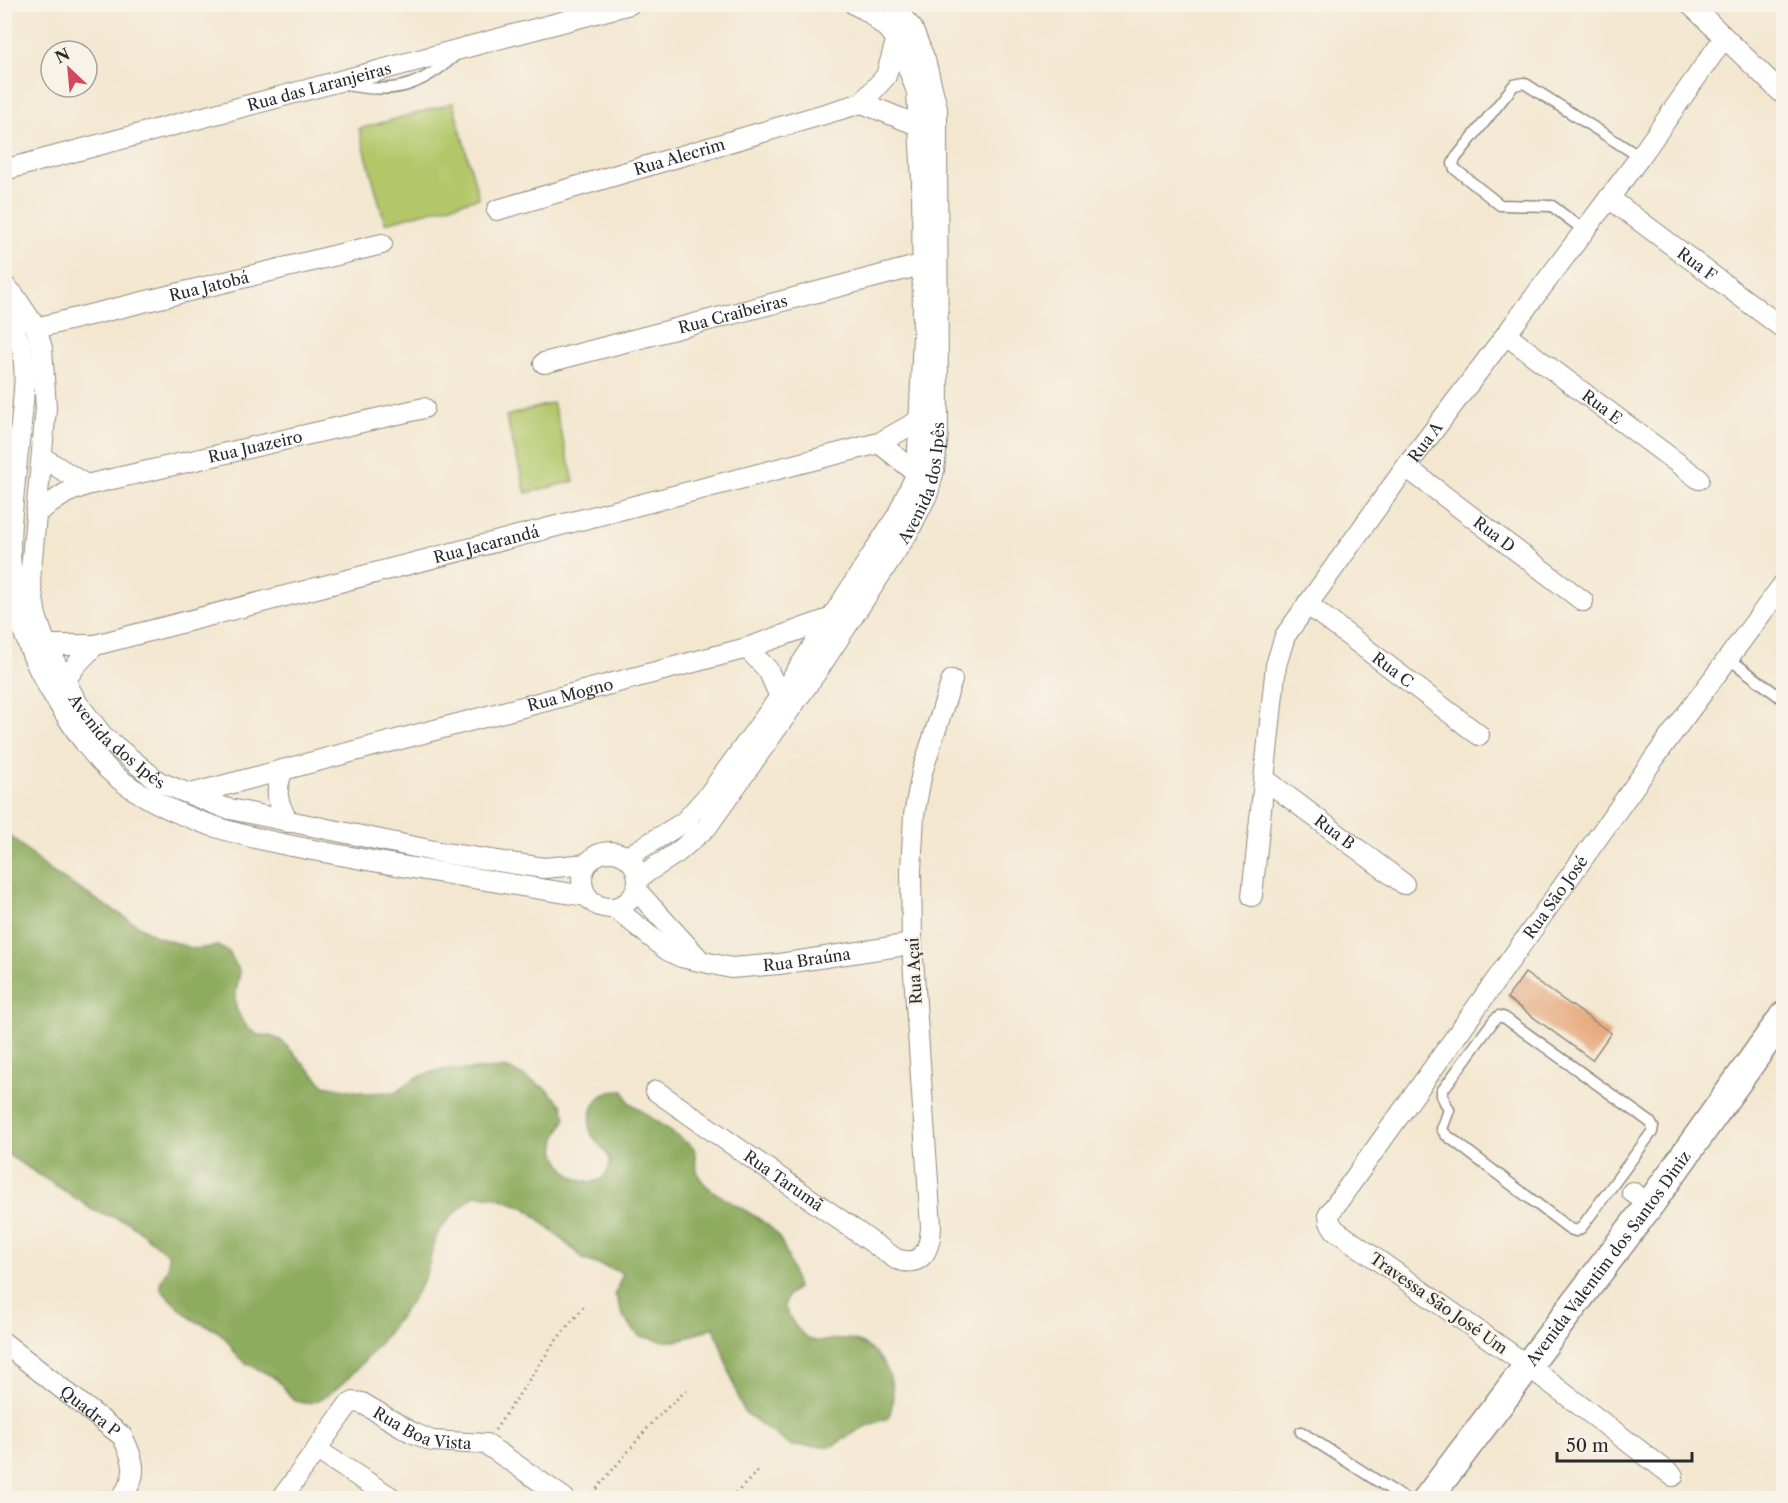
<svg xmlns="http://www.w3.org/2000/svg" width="1788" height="1503" font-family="'Libre Caslon Text',serif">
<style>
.green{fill:#b3c76b;stroke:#6f794b;stroke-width:1.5}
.forest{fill:#8eac5f;stroke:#5c6c45;stroke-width:1.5}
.building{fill:#e7ab80}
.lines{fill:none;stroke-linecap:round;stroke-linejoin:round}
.lane-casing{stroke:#8f897e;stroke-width:13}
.street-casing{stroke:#8f897e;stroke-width:22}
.secondary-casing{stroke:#8f897e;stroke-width:31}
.path{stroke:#8f897e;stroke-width:3;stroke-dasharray:1.5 4.5;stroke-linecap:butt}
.lane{stroke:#fff;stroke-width:10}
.street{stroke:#fff;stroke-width:20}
.secondary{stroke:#fff;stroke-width:28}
.labels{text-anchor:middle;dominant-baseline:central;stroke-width:4.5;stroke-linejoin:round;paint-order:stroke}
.street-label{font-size:16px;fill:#2b2b2b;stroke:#f7f3e8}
</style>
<rect width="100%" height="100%" fill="#f7f3e8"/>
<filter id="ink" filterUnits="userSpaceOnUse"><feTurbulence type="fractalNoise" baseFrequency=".0167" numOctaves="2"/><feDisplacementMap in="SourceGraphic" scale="12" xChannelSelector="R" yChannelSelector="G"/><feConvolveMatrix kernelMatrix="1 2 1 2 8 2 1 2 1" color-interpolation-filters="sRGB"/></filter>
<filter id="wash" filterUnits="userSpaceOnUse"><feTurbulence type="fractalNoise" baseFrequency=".008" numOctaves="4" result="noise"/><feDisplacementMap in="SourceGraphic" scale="24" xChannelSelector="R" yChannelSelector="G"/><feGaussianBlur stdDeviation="1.35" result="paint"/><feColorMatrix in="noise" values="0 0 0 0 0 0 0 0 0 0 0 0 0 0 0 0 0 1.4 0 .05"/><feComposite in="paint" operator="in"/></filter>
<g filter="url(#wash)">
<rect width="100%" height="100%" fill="#f3e7d0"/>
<!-- green -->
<path class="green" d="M453,103l26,95 -94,25 -26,-94z
M553,403l21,78 -48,12 -20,-77z"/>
<!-- forest -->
<path class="forest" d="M4,830l46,41 105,65 39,13 24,-3 11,6 11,20 -5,24 1,12 5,11 8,10 9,6 13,1 11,5 42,44 42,8 30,-1 21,-15 23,-7h24l36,-2 12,2 33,18 17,17 4,13c-3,6 -8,14 -10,21 -6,21 19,49 41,42 4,-1 8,-5 10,-9 11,-16 -11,-26 -16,-39 -2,-5 -1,-8 -1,-13 3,-21 12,-30 34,-29l5,11 65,46c2,9 1,20 5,28 9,20 57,35 75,55 13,15 17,38 23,57l-9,7 -4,11c6,13 16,31 31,35 11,2 24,-5 37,-1 32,8 50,48 36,78l-24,9 -32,19h-41l-48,-35 -29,-84 -38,14h-13l-24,-5 -15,-18 -9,-24 8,-21 -38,-13 -59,-52 -30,-11 -21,-2c-10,9 -29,24 -36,36 -8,14 -8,33 -15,48 -14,28 -87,129 -120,124 -15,-2 -17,-14 -27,-23 -14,-12 -35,-13 -44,-30 -12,-22 -20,-20 -39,-30 -8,-5 -14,-11 -21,-18 -3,-3 -10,-9 -12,-13 -3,-9 4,-14 7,-21 1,-4 0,-10 0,-14l-40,-32 -36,-12 -10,-8 -77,-49z"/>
<g id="blocks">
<!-- building -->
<path class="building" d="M1525,973l86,60 -19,27 -85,-62z"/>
</g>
</g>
<g filter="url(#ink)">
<use href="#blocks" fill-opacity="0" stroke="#8f897e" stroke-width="1.5"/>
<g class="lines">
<!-- lane casing -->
<g class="lane-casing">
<path id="lane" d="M342,84c51,11 78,4 117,-32
M1585,231l-33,-25 -52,-1 -45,-36 -2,-5 2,-5 59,-74 10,-2 116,74
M1728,658l56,42
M1499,1016l6,2 145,104 3,5 -1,5 -71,96 -5,3 -6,-2 -125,-95 -3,-5 7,-19 -7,-14v-5l52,-71z
M1301,1432l103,66"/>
</g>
<!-- street casing -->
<g class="street-casing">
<g id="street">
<path d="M1690,4l94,91"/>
<path d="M862,103l58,23"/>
<path id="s1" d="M4,170l626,-166"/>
<path id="s2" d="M1609,198l175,131"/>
<path id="s3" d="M497,210l365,-107 24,-27 11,-38"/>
<path id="s4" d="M4,285l10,10 22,33 6,20 4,60 -16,172 6,36 10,29 19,36 13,23 25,32 56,46 66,26 219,45 100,15 43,-4"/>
<path d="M4,316c7,8 14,20 17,30 7,26 2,52 0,79 -4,33 -7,65 -10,98 -5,62 11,123 44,175 18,29 40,64 68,84 69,49 152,61 233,76 77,14 153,26 230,38"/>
<path id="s5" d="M36,328l346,-84"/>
<path id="s6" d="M1506,335l193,144"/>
<path id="s7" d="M544,363l377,-98"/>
<path d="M879,443l38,30"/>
<path d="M42,457l44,28"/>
<path id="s8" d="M1406,467l177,134"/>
<path id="s9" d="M36,513l30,-20 20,-8 338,-77"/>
<path id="s10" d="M1307,604l172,131"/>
<path id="s11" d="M46,645h49l784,-202 39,-22"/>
<path d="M747,648l21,22 16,36"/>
<path d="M65,681l11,-16 19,-20"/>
<path d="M283,770c-9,22 -6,31 5,52"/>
<path id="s12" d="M1266,780l138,104"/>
<path id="s13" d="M191,794l556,-146 88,-31"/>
<circle cx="610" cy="880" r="28"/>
<path d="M627,857l57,-35 26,-29 69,-95 53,-81 65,-101 20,-43 6,-137 -1,-156 -5,-88 -20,-54 -28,-26 -15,-8"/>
<path id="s14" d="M638,878l40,-26 29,-25 111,-157 91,-139 19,-38 6,-23 4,-36 -1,-326 -12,-48 -13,-32 -22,-24"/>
<path d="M637,891l63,69"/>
<path id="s15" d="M1252,896l24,-231 9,-29 121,-169 234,-310 84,-119"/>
<path id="s16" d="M615,908l52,42 14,7 50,11 48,-4 133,-20"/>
<path id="s17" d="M656,1091l240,168c26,9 34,-9 35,-32l-19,-283 -1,-74 3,-55 8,-43 30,-92"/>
<path d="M1632,1192l18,12"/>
<path id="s18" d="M4,1343l118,93c13,25 17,39 -1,62"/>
<path d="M317,1450l75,48"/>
<path id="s19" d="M1673,1476l-145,-110 -193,-136 -5,-8 -1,-8 337,-472 118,-159"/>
<path id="s20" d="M282,1498l66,-93 6,-3 8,1 49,29 21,9 54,3 78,54"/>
</g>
</g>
<!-- secondary casing -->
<g class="secondary-casing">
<g id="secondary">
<path id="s21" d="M1428,1498l222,-294 134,-188"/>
</g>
</g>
<!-- path -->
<path class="path" d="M495,1430l59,-87 32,-39
M589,1498l67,-80 32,-29
M731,1498l28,-28
M832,1498l2,-2"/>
<!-- lane -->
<use href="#lane" class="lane"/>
<!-- street -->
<use href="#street" class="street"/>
<!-- secondary -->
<use href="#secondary" class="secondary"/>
</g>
</g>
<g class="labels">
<!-- street labels -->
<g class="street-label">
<text stroke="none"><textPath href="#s1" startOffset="326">Rua das Laranjeiras</textPath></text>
<text stroke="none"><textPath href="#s3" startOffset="190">Rua Alecrim</textPath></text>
<text stroke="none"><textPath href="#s2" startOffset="110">Rua F</textPath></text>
<text stroke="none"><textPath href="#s5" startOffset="178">Rua Jatobá</textPath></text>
<text stroke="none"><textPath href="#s7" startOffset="195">Rua Craibeiras</textPath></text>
<text stroke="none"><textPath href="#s6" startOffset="120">Rua E</textPath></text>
<text stroke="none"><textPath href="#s15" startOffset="502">Rua A</textPath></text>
<text stroke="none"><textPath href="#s9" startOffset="231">Rua Juazeiro</textPath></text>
<text stroke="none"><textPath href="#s14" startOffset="495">Avenida dos Ipês</textPath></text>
<text stroke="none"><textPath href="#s8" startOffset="111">Rua D</textPath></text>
<text stroke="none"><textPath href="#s11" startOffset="453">Rua Jacarandá</textPath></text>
<text stroke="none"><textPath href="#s10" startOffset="108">Rua C</textPath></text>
<text stroke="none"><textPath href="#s13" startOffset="392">Rua Mogno</textPath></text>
<text stroke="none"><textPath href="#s4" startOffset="496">Avenida dos Ipês</textPath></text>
<text stroke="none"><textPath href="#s12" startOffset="86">Rua B</textPath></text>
<text stroke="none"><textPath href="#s19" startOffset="825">Rua São José</textPath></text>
<text stroke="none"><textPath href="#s16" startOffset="210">Rua Braúna</textPath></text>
<text transform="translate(914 971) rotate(-93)">Rua Açaí</text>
<text stroke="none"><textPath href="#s17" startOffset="156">Rua Tarumã</textPath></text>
<text stroke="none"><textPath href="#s21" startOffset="300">Avenida Valentim dos Santos Diniz</textPath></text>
<text transform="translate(1439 1303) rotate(35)">Travessa São José Um</text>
<text stroke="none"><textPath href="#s18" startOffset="110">Quadra P</textPath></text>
<text stroke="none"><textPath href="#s20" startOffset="196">Rua Boa Vista</textPath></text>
</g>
</g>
<!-- margin -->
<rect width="1788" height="1503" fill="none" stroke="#f7f3e8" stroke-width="24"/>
<!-- north arrow -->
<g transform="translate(69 69) rotate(334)"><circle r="28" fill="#f7f3e8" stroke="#a5a39c" stroke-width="1.5"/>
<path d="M0-4.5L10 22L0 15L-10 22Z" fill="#d1495b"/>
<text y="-9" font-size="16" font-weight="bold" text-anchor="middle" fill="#2b2b2b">N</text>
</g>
<!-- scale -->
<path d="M1557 1452v9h135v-9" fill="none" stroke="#2b2b2b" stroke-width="3"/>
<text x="1566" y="1452" font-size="18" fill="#2b2b2b" stroke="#f7f3e8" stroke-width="4.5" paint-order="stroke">50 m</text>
</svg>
